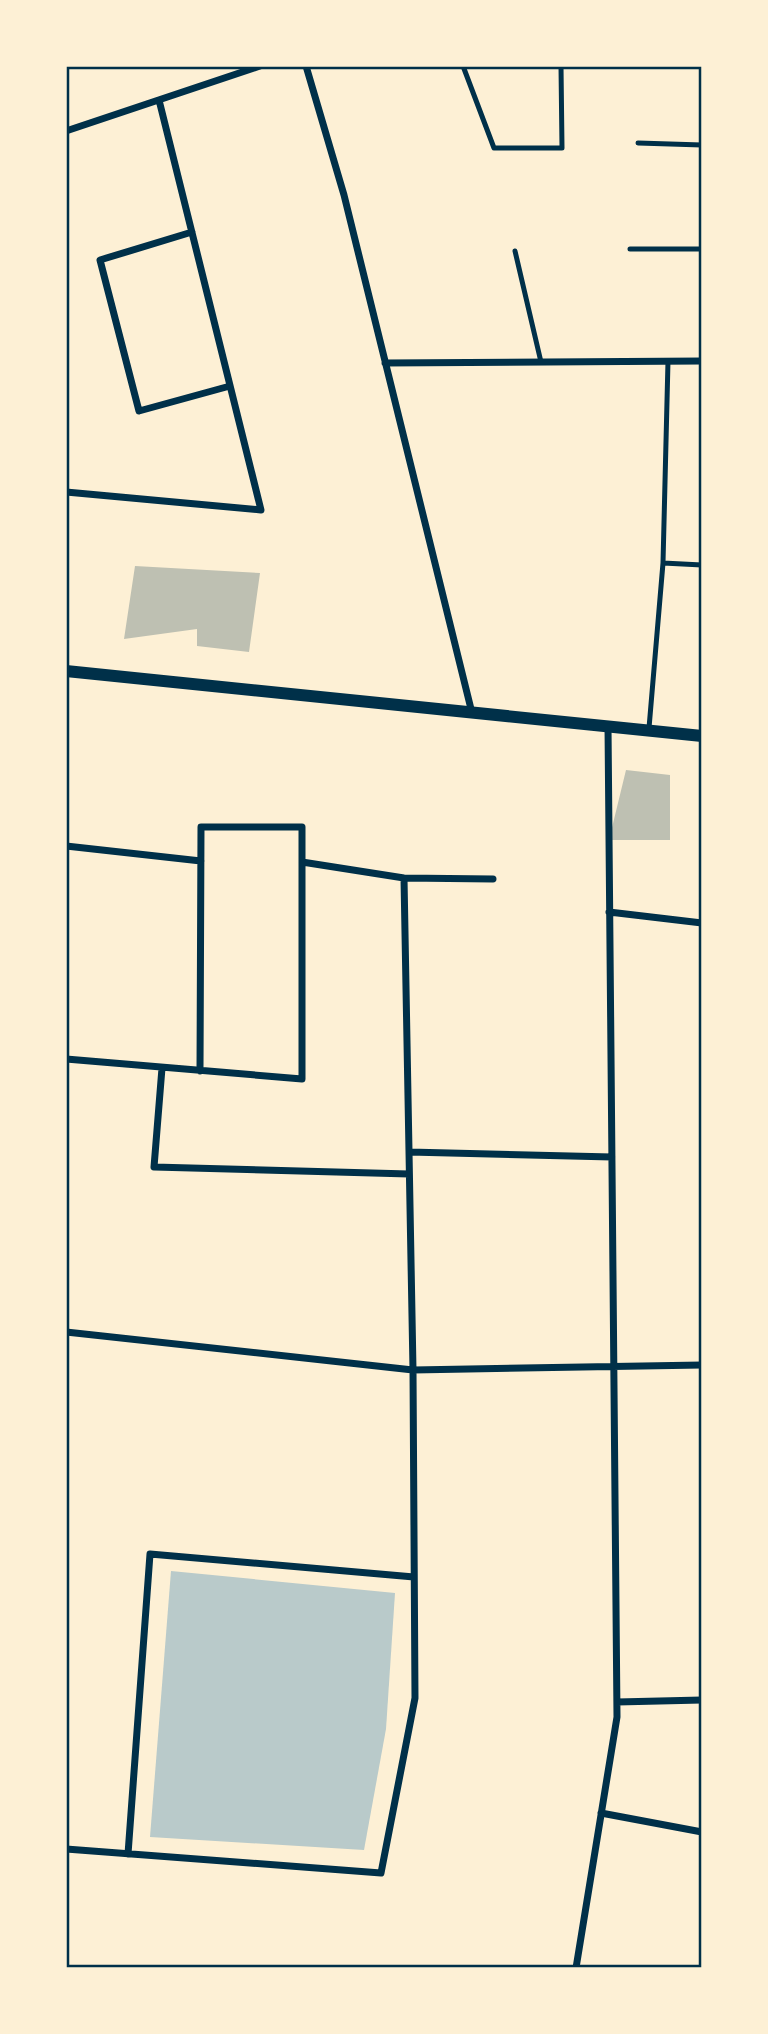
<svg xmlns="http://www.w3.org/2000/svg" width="768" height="2034" font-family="Signika,sans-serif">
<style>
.green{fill:#b9caca}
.building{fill:#bec0b2}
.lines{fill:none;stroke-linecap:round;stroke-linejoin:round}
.service{stroke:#003049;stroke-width:5}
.minor{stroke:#003049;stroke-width:7}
.tertiary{stroke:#003049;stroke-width:12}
.neatline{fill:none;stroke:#003049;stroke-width:2.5}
</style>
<rect width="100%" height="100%" fill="#fdf0d5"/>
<!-- green -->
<path class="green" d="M171,1571l224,22 -9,136 -22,121 -214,-13z"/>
<!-- building -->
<path class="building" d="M135,566l125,7 -11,79 -52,-6v-17l-73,10z
M626,770l44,5v65h-61z"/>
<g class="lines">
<!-- service -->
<path class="service" d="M463,66l31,82h68l-1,-82
M638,143l64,2
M630,249h72
M515,251l26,111
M663,563l39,2
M649,728l14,-165 5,-202"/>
<!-- minor -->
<path class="minor" d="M306,66l38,129 128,518
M66,131l194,-65
M192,232l-92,28 39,151 91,-25
M385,363l317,-2
M66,492l195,18 -102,-410
M66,846l135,15
M302,862l102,16 89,1
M609,912l93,11
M66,1059l236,20v-252h-101l-1,244
M162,1068l-8,99 255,7
M409,1152l203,5
M66,1332l347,38 289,-5
M617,1702l85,-2
M601,1813l101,19
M66,1849l315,24 34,-175 -2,-328 -9,-492
M128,1854l22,-300 264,23
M576,1968l41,-251 -9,-991"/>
<!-- tertiary -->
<path class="tertiary" d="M66,671l636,65"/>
</g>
<!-- border -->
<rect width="768" height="2034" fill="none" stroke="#fdf0d5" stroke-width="136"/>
<rect x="68" y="68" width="632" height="1898" class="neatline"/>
</svg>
